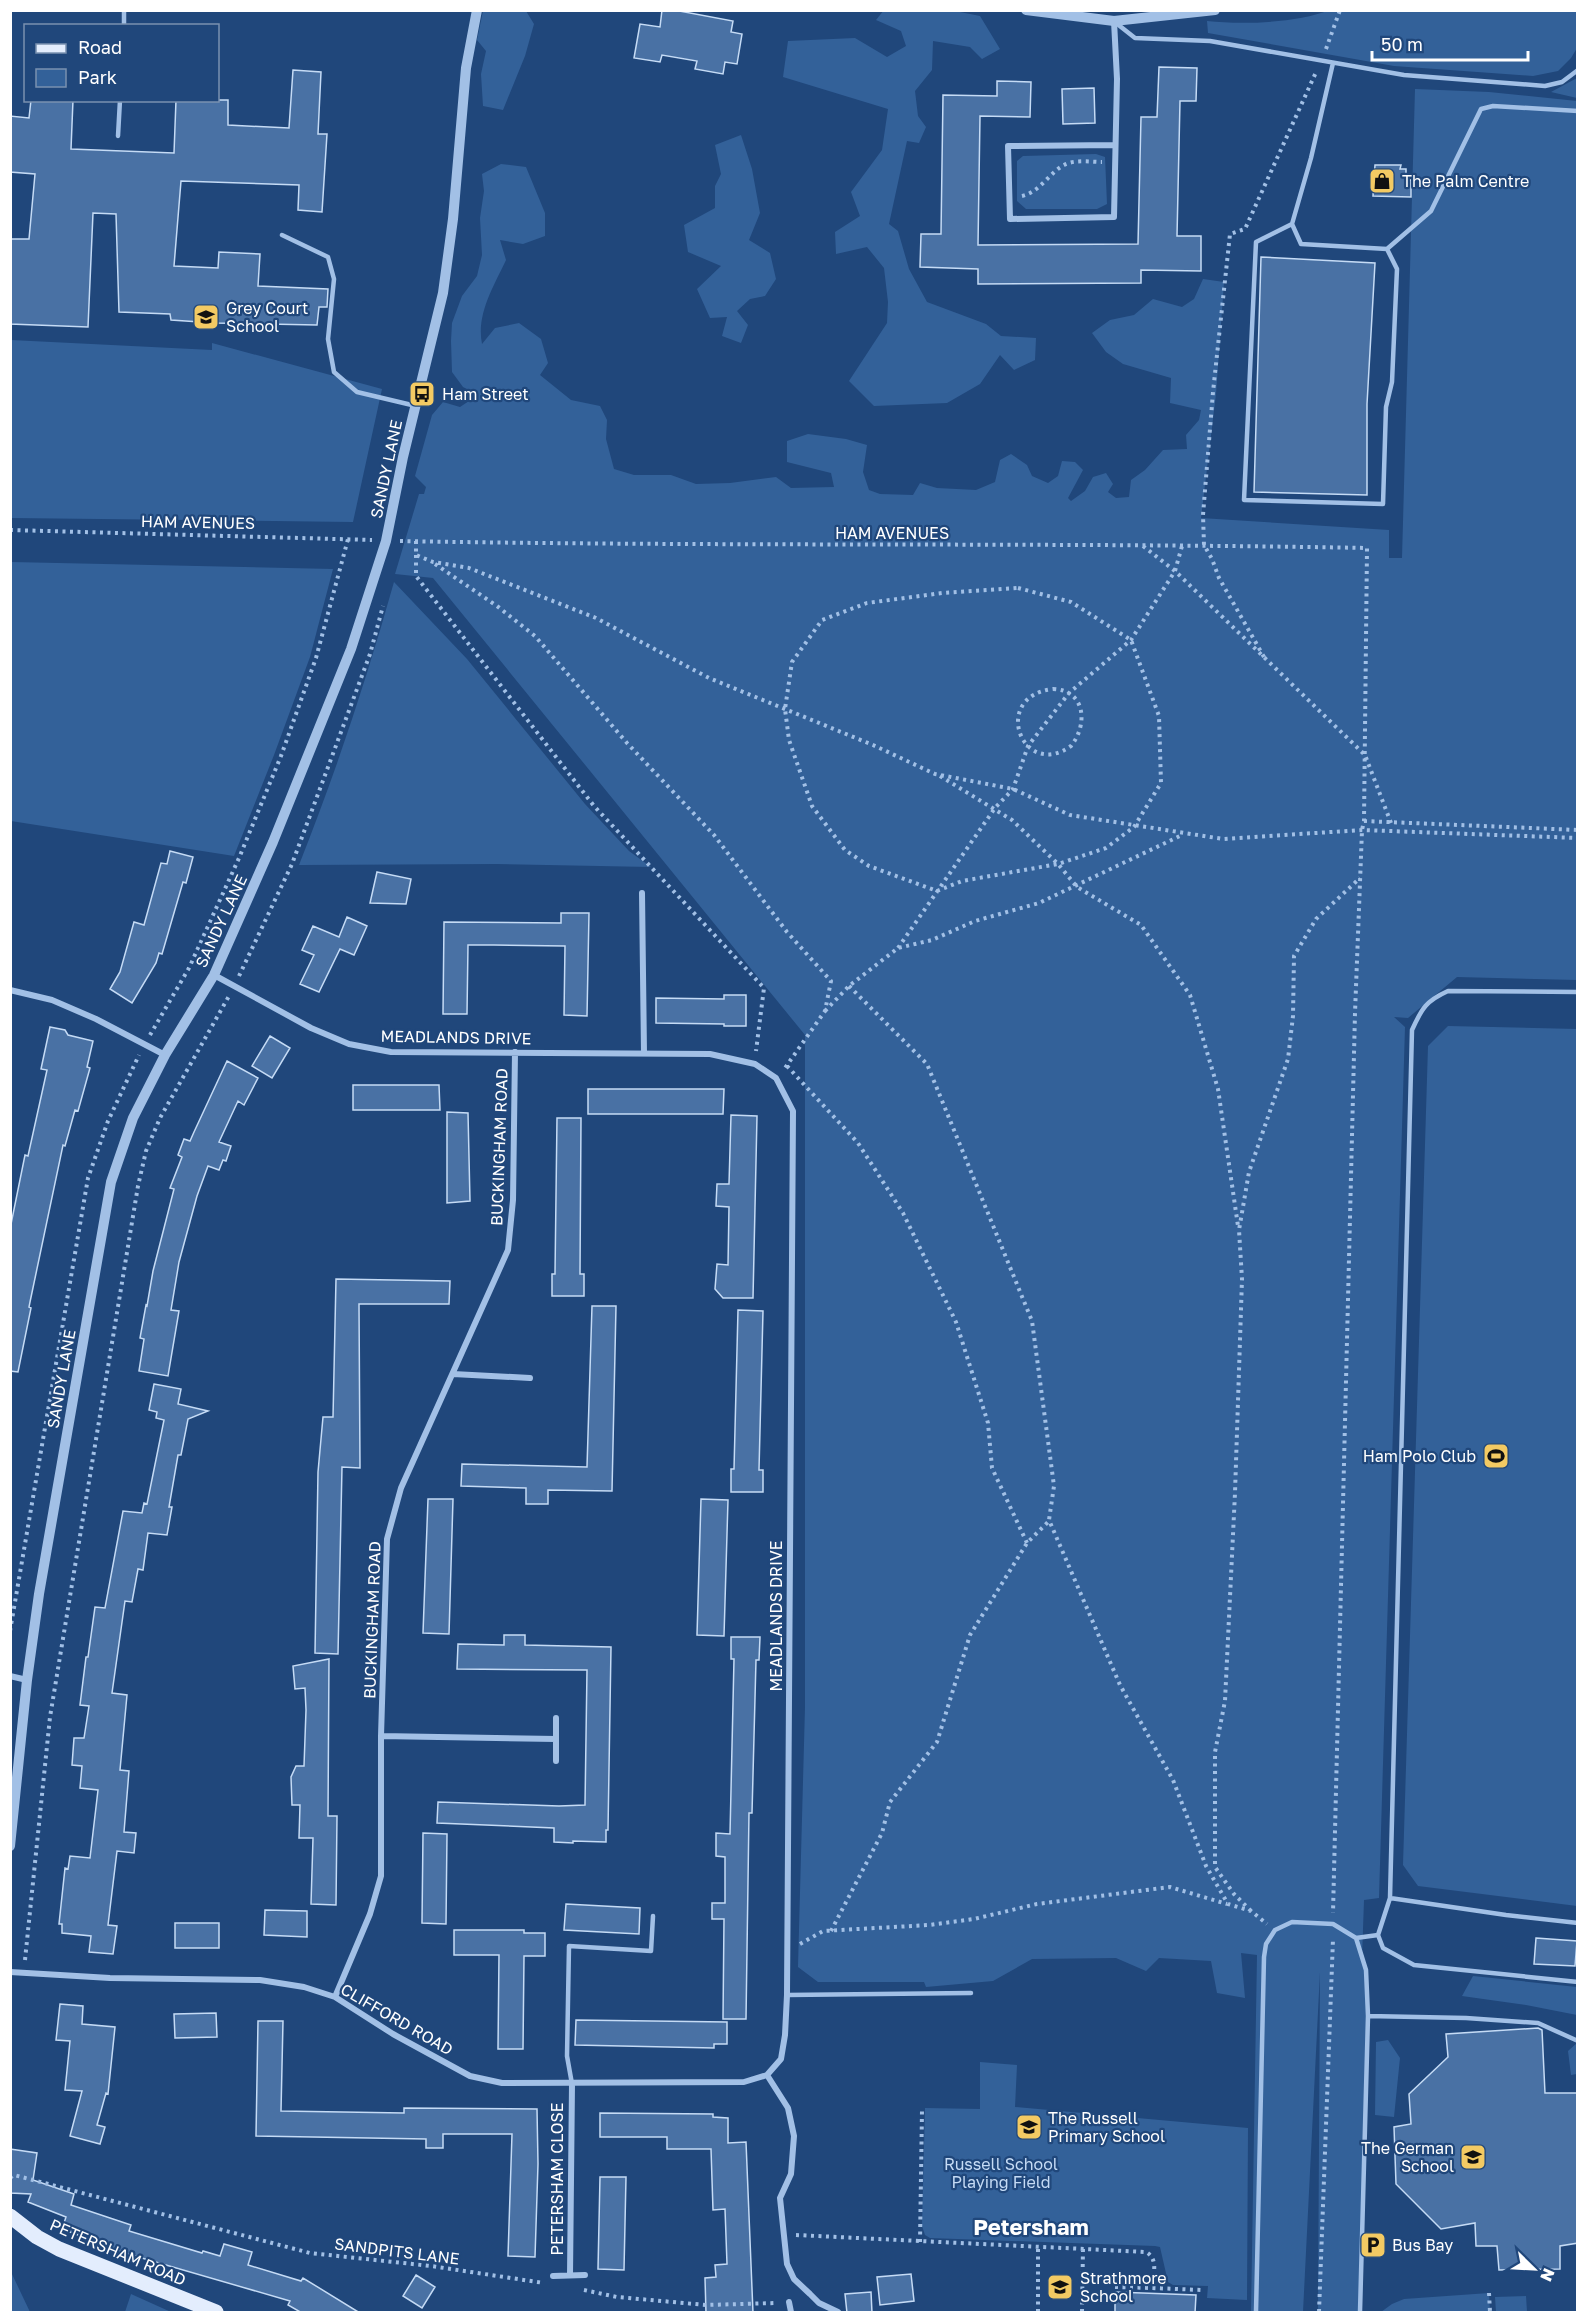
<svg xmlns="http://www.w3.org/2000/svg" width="1588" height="2323" font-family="'Golos Text',sans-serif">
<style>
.green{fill:#336199}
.building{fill:#4971a4;stroke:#c5dbf5;stroke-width:1.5}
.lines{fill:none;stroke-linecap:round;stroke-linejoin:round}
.path{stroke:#a2c0e6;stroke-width:4;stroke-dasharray:3 4.5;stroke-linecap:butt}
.service{stroke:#a2c0e6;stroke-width:4.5}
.minor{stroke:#a2c0e6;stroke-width:6}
.tertiary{stroke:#a2c0e6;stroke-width:10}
.primary{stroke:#e3edfd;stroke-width:15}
.labels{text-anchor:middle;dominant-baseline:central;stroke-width:4.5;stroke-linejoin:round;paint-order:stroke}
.poi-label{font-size:16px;fill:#fff;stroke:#20477b;text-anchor:start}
.street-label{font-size:16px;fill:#fff;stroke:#20477b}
.park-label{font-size:16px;fill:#c5dbf5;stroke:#20477b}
.district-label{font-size:22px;font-weight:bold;fill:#fff;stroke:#20477b}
</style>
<rect width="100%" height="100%" fill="#20477b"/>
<!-- green -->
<path class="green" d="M884,10l71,1 25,5 20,33 -18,10 -12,-12 -37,-6 -1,29 -17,21 3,25 8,11 -7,16 -12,-2 -18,83 9,7 11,38 18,33 59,22 15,12 35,2 -1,22 -21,10 -14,-15 -20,29 -33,19 -73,3 -25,-25 38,-58 1,-21 -4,-34 -17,-21 -31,7 -1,-22 25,-16 -9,-24 31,-42 6,-41 -105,-32 5,-36 67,-3 32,19 19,-11 -5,-15 -25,-11z
M1330,10l247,1v37l-6,10 -13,13 -25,5 -139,-10 -186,-33 -1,-12c36,4 89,2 123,-11z
M483,11h43l8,13 -9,32 -22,54 -20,-4 -2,-32 5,-23 -9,-11z
M1577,78v20l-26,-6z
M1415,89l74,3 88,9v879l-120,-3 -49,41 -14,-1 11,10 -26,871 -15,2 -2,58 4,12 2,46 -8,296h-42l2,-340 -17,340h-52l6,-357 -16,-2 4,45 -28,-5 -6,-32 -52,-3 -13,13 -30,-13 -84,1 -39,22 -67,6 -2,-5h-106l-20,-15 7,-260v-672l-372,-457 -38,-4 24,-80h5l2,-7 -11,-11 17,-61 11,-13 17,5 18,-12 -15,-8 -11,-15 -1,-31 1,-18 10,-27 15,-20 5,-21 -2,-37 4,-27 -2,-17 19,-10 25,3 19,46v23l-22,8 -23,-4 6,20c-12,26 -30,54 -24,84l13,-16 24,-5 22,16 7,24 -8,12 31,25 29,6 7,14 -1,19 8,30 20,6h37l25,9 34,-1 46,-6 15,11 43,-1 -3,-14 -44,-11v-21l21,-7 38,5 21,6 -4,27 6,18 11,4 33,1 7,-12 17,5 39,2 19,-8 5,-22 11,-6 16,11 5,11 16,7 10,-7 4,-15 13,1 8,8 -15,28 3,3 14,-10 8,-14 13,-4 7,11 -5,8 8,6 13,-1 2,-17 14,-10 18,-20 24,-1 -1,-14 13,-15 2,-10 -31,-7 1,-25 -48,-14 -17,-12 -14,-19 18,-13 24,-5 19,-16 29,8 12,-8 9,-20 21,3 -8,112 -15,124 188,12v28h13z
M741,135l11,34 8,44 -11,27 21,13 6,26 -11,17 -15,3 -13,12 11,14 -7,18 -19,-7 5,-19 -17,1 -13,-29 24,-23 -33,-14 -4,-27 31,-17v-22l6,-12 -6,-29z
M1096,154l9,3 2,47 -10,5h-71l-9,-8v-40l6,-5z
M11,340l201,10v-7l170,46 -29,133 -342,-4z
M11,562l322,7 -23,88 -36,98 -40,101 -223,-35z
M394,582l73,77 118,145 44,47 22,16 -155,-3 -197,1c37,-93 68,-187 95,-283z
M1448,1026l129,3v877l-159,-20 -15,-21 25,-819z
M1473,1976l104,11v28l-51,-10 -64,-9z
M1388,2040l12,18 -6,59 -19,-2 1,-73z
M1577,2043v31l-6,1 -3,-24z
M980,2062l37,3 -2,42 233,21 -1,172 -40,-2 1,-12 -35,-1 -5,-3 -8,-35 -5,-1 -225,-8 -5,-3 -3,-9 3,-118 55,1z
M10,2272h1l19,40h-19z
M1489,2293l1,19h-109l11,-8 12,-5z
M131,2294l40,18h-46z
M1526,2296l1,16h-31l-1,-15z"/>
<!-- building -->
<path class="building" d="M662,10h12l59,11 -2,11 11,2 -5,30 -12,-2 -2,12 -28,-5 2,-8 -35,-6 -2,7 -26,-4 6,-34 20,3z
M1159,67l38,1 -1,33h-16l-3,135h24v35l-60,-1v13l-163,1v-15l-58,-2 1,-33h20l2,-139 54,1v-15l34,1 -1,35 -50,-1 -2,129 160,-1 3,-127h16z
M293,70l28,2 -3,62h9l-5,78 -24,-2 1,-25 -118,-4 -7,85 44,2 1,-16 41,2 -2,32 70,3 -1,18h-8l-2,18 -102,-2 -44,-3 -1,-6 -51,-2 -3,-98 -23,-1 -5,114 -78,-3v-85h19l6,-65 -25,-2v-56l19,2 2,-18h42l-2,49 103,4 2,-53h52v25l61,3z
M1094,88l1,35 -32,1 -1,-35z
M1375,165h26l-1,4h6v11h5v17l-38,-1z
M1261,257l114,6 -8,141v91l-113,-3z
M170,851l23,6 -7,26 -3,-1 -21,72 -3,-1 -3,10 -24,40 -22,-14 10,-17 14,-50 10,3 17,-62 6,1z
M377,872l34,7 -5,25 -36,-1z
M561,913h28l-2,103 -23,-1 1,-69 -71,-1h-26l-1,69h-24l1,-92 117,1z
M347,917l20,9 -13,29 -14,-6 -21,43 -19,-8 14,-29 -12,-5 11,-24 26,11z
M724,995h22v31h-22v-2l-68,-1v-25l68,1z
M50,1027l15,3 3,5 25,6 -6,26 3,1 -12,43 -3,-1 -10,36 -2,-1 -33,157 -1,5 2,1 -13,64 -8,-1v-142l15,-74 3,1 19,-86 -6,-1z
M270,1036l20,12 -18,30 -20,-12z
M227,1061l31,17 -14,27 -6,-4 -19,41 12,4 -5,15 -3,-1 -4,10 -11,-4 -11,30 -18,66 -8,48 8,1 -11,65 -29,-5 5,-32 -4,-1 6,-33 1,1 6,-35 21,-82 -4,-1 12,-31 -4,-2 6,-16 6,2 4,-9z
M353,1085h86l1,25h-87z
M588,1089h136l-1,25h-135z
M447,1112l21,1 2,88 -23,2z
M731,1115l26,1 -4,182h-30l-8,-9 2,-25 11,1 1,-58 -13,-1 1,-22h12z
M557,1118h24l-1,156h4v22h-32v-22h3z
M336,1279l114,2 -1,23h-90l1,164 -18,-1 -4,187 -23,-1 3,-181 5,-55h10z
M592,1306h24l-4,185 -64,-1v14h-22v-16l-65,-2 1,-22 125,3z
M738,1310l25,1 -4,159h4v22h-32v-23h3z
M154,1384l27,5 -3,15 30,7 -20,8 -7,36h-3l-9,52h3l-5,28 -19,-2 -5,37 -5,-1 -6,33 -7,-1 -13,92 15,2 -7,75 9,1 -5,61 12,1 -2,20 -17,-2 -9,74 9,1 -4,28 -24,-2 2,-16 -29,-3v-9h-3l6,-56 3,1 2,-13 20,2 8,-68 -18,-2 2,-22 -10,-1 2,-27h10l5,-32 -9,-1 6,-48h2l7,-50 10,1 18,-97 19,2 2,-10 3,1 17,-84 -8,-2 1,-6 -8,-2z
M428,1499h25l-4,135 -26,-1z
M701,1499l27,1 -4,136 -27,-1z
M504,1635h21v10l86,2 -3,183h-2v12l-33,-1v2l-19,-1v-14l-117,-5 1,-21 121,4 26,-1 2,-135 -130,-1 1,-25 46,1z
M731,1637h29l-1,23h-3l-4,153h-3l-3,206h-23l1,-100h-12v-16h13v-46l-9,-1v-23l14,1 4,-175h-3z
M329,1659l-1,157h9l-1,89 -25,-1 2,-66h-14l1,-33h-8l-1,-28 5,-11h8l2,-56 -1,-22 -10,1 -2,-23z
M423,1833l24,1 -1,90 -24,-1z
M566,1904l74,4 -1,26 -75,-4z
M265,1910l42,1v26l-43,-2z
M175,1923h44v25h-44z
M454,1930h70v3h21v23h-21l-1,93h-25l1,-94h-45z
M1536,1938l41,3 -2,25 -41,-2z
M60,2004l23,2 -1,18 33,3 -7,67 -2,-1 -9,32 8,2 -5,17 -30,-8 12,-45 -17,-1 5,-49 -14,-1z
M216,2013l1,24 -42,1 -1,-24z
M576,2020l151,2v22h-13v4l-139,-3z
M258,2021h25l-2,90 123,2v-5l133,1 1,55 -3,93 -27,-1 4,-122h-69v14h-17v-9l-170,-3z
M1538,2028l4,2 3,63h33v150l-18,3v23l-61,1 -2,-24h-21l-1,-23 -34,6 -45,-45 -2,-57 17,-3 -2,-30 39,-37 -2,-23z
M600,2113l113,1v3l15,1v25l18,-1 7,171h-47l-1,-35 11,-1 -1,-12 12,-1 -2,-55 -12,1 -2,-61h-44v-12h-67z
M10,2149l27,4 -4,27 41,14 -3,11 60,20 -2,6 73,22 1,-2 17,5 4,-12 28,8 -4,13 53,16 2,-3 57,35h-58l-14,-8 2,-4 -162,-47 -66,-25 4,-12 -38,-15 3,-8 -21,-1z
M600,2177h26l-2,93 -26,-1z
M911,2274l3,27 -34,4 -3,-28z
M416,2275l19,12 -13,21 -19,-12z
M871,2292l1,21h-25l-2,-19z
M1115,2292l81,3 -1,18h-80z"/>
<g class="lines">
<!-- path -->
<path class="path" d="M1326,49l14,-39
M1022,196c18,-4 27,-23 42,-31 11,-6 27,-3 38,-3
M10,530l362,10
M400,541c322,6 645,1 967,7l-3,273 -2,9 -7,183 -22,900
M416,541v14l17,7 36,6 127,50 113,60 164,67 62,29 78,15 57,26 153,24 139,-9 216,8
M1143,546l32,25 190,184 26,68
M416,555v21l178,230 170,182 -8,63
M435,564l62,42 38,30 92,107 87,92 73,97 44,49 -6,30 -40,57
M1018,588l53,14 60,38 28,76 2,67 -27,44 -28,21 -48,16 -96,17 -25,10 -68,-25 -24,-16 -33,-44 -23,-66 -4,-31 7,-47 30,-42 45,-17 75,-10z
M1264,657l-45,-79 -7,-19 -8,-14 -1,-30 10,-123 17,-158 15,-5 72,-159
M1053,689c33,1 35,36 18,57 -49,35 -81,-50 -18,-57z
M940,776l72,44 46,44 19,23 64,38 49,70 28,94 20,137
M1364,821l214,9
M898,948l97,-140 18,-19 15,-43 41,-53 62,-53 44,-69 7,-25
M239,976l53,-112 78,-210 13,-48
M849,986l78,78 105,257 22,165 -5,34 71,165 53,95 33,86 22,38 23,7 16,13
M825,1011l24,-25 49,-38 34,-8 43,-19 64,-18 143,-68
M150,1035l39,-67 50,-110 42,-102 35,-98 32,-119
M787,1066l71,77 45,70 53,109 32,101 4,45 35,75
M10,1631l78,-453 20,-57 31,-66
M1251,1911l-17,-17 -19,-27v-115l10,-51 10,-208 7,-214 -3,-49 10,-58 39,-113 5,-43 1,-60 22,-37 44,-41
M831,1931l51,-98 8,-31 47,-60 33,-107 57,-92 22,-22
M800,1944l23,-13 106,-6 45,-6 63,-15 133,-17 57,17
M25,1960l25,-243 88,-531 8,-35 14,-33 69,-122
M10,2178l4,-3 296,78 121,13 113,17
M796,2235l350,17c13,7 7,23 6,36l50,2
M920,2242l2,-132
M1115,2287l37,1
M584,2290l33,7 89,8 70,-2
M1489,2293l1,19
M1038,2312v-66
M1082,2312l1,-65
M1319,2312l14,-373"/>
<!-- service -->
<path class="service" d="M1116,23l19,15 75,3 194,34 141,11 17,-4 16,-12
M124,26v-16
M118,136l2,-36
M1292,224l-36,18 -12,258 139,4 3,-97 6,-25 5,-113 -10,-20 -86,-5 -9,-20 19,-66 22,-95
M282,235l46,22 6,22 -6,60 6,33 23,20 59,14
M1387,249l44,-38 50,-102 12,-3 85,5
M1390,1898l22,-868c10,-22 14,-29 36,-39l130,1
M1378,1935l5,13 31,17 164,17
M1356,1938l22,-3 12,-37 116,17 72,8
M787,1995l184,-2
M1368,2016l98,2 72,5 40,18
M572,2084l-5,-28 2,-110 82,5 2,-35
M1256,2312l8,-355 2,-13 9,-14 17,-8 41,2 23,14 10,32 2,46 -8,296"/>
<!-- minor -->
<path class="minor" d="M1114,21l3,58 -3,138 -104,2 -2,-73 106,-1
M642,893l2,160
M214,975l97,53 38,16 42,8 319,2 45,10 21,14 17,33 -6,884 -2,40 -4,24 -14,16
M10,990l42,10 44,19 69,36
M453,1374l77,4
M10,1676l17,4
M556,1718v43
M381,1736l175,3
M10,1972l100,6 150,2 44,7 31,10 58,37 77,42 32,7 242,-1 23,-7
M335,1997l35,-83 11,-38v-140l6,-197 14,-51 107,-238 5,-50 2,-148
M767,2075l21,33 6,28 -3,38 -11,24 7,66 7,15 16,15 9,9 19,9
M570,2275l2,-191
M553,2276l32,-1
M789,2302l2,10"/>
<!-- tertiary -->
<path class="tertiary" d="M1026,10l88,11 101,-11
M10,1846l17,-166 12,-86 72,-412 22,-64 32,-63 49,-80 59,-133 78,-193 35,-108 17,-84 40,-164 10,-74 13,-151 11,-58"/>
<!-- primary -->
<path class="primary" d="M10,2216l27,21 22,12 157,63"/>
</g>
<!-- icons -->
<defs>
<g id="shop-square" transform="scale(1.35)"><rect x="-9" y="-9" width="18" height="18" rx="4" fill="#f3ca63" stroke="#20477b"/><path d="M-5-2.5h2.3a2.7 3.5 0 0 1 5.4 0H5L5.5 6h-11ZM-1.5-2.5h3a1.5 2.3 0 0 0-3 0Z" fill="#111"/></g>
<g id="school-square" transform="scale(1.35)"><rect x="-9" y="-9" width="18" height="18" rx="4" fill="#f3ca63" stroke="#20477b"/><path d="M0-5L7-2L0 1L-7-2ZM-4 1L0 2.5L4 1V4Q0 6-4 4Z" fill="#111"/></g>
<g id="bus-square" transform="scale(1.35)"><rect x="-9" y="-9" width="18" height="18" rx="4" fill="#f3ca63" stroke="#20477b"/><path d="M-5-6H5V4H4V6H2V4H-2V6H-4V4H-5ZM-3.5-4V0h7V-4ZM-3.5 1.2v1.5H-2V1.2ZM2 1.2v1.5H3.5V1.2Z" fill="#111"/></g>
<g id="stadium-square" transform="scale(1.35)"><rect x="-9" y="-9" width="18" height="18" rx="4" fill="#f3ca63" stroke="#20477b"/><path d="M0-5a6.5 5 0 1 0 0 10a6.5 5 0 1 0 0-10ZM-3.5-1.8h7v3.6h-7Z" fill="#111"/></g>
<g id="parking-square" transform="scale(1.35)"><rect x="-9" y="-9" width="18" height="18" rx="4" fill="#f3ca63" stroke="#20477b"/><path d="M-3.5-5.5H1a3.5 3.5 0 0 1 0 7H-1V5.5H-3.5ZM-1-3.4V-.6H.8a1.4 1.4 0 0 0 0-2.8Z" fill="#111"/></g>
</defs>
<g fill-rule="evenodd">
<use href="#shop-square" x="1382" y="181"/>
<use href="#school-square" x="206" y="317"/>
<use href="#bus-square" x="422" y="394"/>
<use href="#stadium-square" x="1496" y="1456"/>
<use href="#school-square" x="1029" y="2127"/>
<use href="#school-square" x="1473" y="2157"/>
<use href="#parking-square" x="1373" y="2245"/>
<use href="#school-square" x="1060" y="2287"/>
</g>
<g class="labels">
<!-- poi labels -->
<g class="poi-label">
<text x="1402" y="181">The Palm Centre</text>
<text x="226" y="308">Grey Court<tspan x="226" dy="18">School</tspan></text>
<text x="442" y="394">Ham Street</text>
<text x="1476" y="1456" text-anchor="end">Ham Polo Club</text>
<text x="1048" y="2118">The Russell<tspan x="1048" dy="18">Primary School</tspan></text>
<text x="1454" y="2148" text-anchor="end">The German<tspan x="1454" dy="18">School</tspan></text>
<text x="1392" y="2245">Bus Bay</text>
<text x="1080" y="2278">Strathmore<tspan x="1080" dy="18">School</tspan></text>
</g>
<!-- street labels -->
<g class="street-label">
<text transform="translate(386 469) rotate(-78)">SANDY LANE</text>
<text transform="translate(198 522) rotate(1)">HAM AVENUES</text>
<text x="892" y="533">HAM AVENUES</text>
<text transform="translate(221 921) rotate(-65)">SANDY LANE</text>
<text transform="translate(456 1037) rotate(1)">MEADLANDS DRIVE</text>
<text transform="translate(499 1147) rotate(-88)">BUCKINGHAM ROAD</text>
<text transform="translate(61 1379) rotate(-80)">SANDY LANE</text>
<text transform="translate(776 1616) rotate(-90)">MEADLANDS DRIVE</text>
<text transform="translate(372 1620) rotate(-88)">BUCKINGHAM ROAD</text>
<text transform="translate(397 2019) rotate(30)">CLIFFORD ROAD</text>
<text transform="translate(557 2179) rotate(-90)">PETERSHAM CLOSE</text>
<text transform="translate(397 2251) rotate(7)">SANDPITS LANE</text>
<text transform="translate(118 2252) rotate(23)">PETERSHAM ROAD</text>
</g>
<!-- park labels -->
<g class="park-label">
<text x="1001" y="2164">Russell School<tspan x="1001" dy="18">Playing Field</tspan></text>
</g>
<!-- district labels -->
<g class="district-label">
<text x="1031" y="2226">Petersham</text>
</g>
</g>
<!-- border -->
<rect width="1588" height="2323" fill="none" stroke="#ffffff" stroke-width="24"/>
<!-- legend -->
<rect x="24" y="24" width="195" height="78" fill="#20477b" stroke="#7991b0" stroke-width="1.5"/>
<rect x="36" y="44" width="30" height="9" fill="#e3edfd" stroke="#7991b0" stroke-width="1.5"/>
<text x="78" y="54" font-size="18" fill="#ffffff">Road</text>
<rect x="36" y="69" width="30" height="18" fill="#336199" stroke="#7991b0" stroke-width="1.5"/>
<text x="78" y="84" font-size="18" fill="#ffffff">Park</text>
<!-- north arrow -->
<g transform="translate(1534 2269) rotate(114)" stroke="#20477b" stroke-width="4.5" paint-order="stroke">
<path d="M0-4.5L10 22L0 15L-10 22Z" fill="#ffffff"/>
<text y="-9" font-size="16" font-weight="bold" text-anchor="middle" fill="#ffffff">N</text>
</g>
<!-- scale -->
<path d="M1372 51v9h156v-9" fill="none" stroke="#ffffff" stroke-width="3"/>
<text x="1381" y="51" font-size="18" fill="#ffffff" stroke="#20477b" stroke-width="4.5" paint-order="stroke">50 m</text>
</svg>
